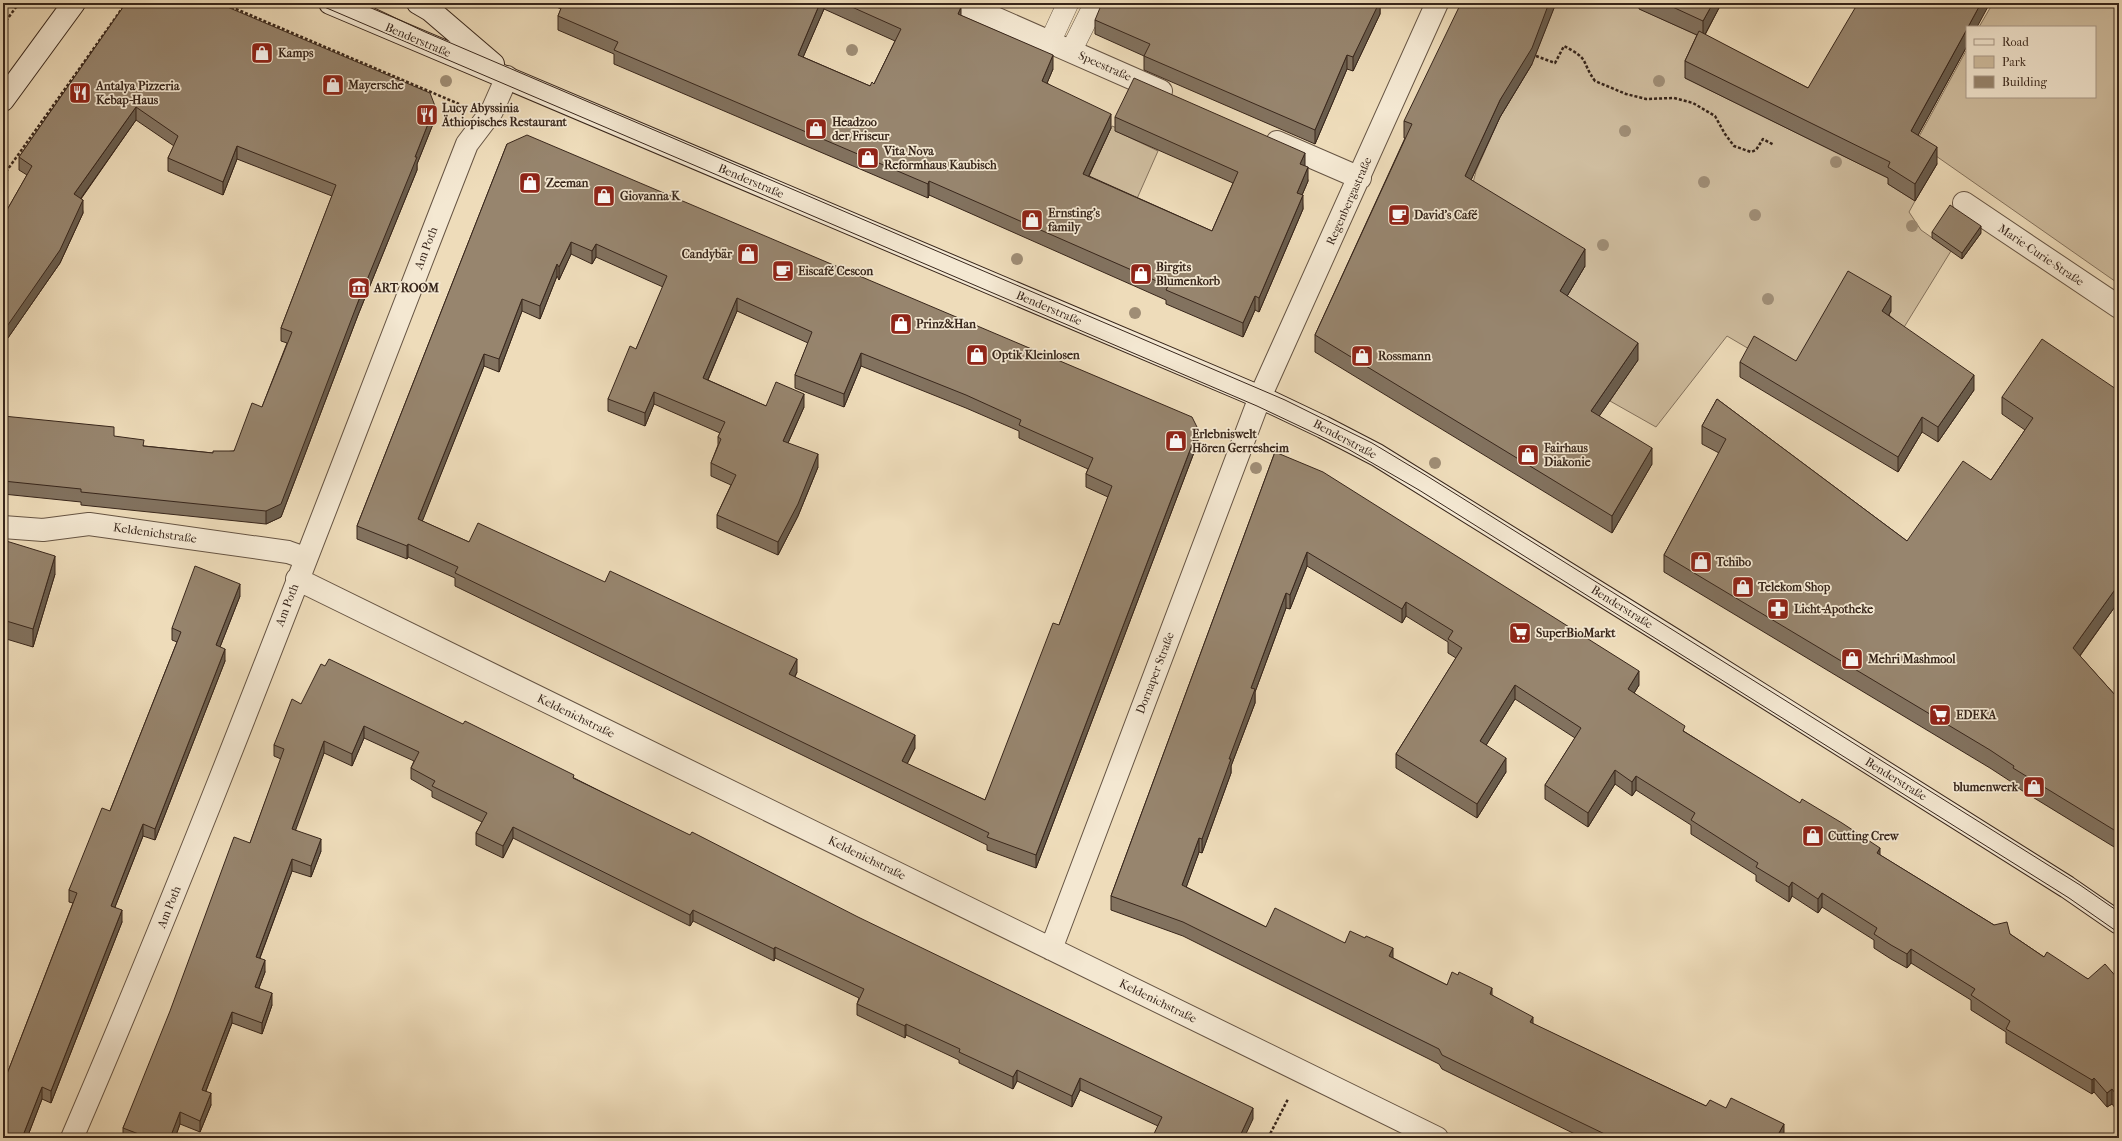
<svg xmlns="http://www.w3.org/2000/svg" width="2122" height="1141" font-family="'IM FELL French Canon',serif">
<style>
.green{fill:#cfbd9f;stroke:#84725d}
.lines{fill:none;stroke-linecap:round;stroke-linejoin:round}
.lane-casing{stroke:#665443;stroke-width:22}
.street-casing{stroke:#665443;stroke-width:24}
.secondary-casing{stroke:#38261b;stroke-width:24}
.path{stroke:#38261b;stroke-width:2.5;stroke-dasharray:3 2;stroke-linecap:butt}
.lane{stroke:#f4e8d2;stroke-width:21}
.street{stroke:#f4e8d2;stroke-width:22}
.secondary{stroke:#f4e8d2;stroke-width:22}
.tram{stroke:#38261b;stroke-width:1}
.tree{fill:#9f8d75}
.wall{fill:#82725f;stroke:#38261b;fill-rule:evenodd}
.shaded-wall{fill:#6a5d4d;stroke:#38261b}
.building{fill:#97856e;stroke:#38261b;fill-rule:evenodd}
.labels{text-anchor:middle;dominant-baseline:central;stroke-width:3.5;stroke-linejoin:round;paint-order:stroke}
.street-label{font-size:12px;fill:#38261b;stroke:#f4e8d2}
.poi-label{font-size:12px;font-weight:bold;fill:#38261b;stroke:#f4e8d2;text-anchor:start}
</style>
<rect width="100%" height="100%" fill="#eedcba"/>
<filter id="stains"><feTurbulence type="fractalNoise" baseFrequency=".005" numOctaves="4"/><feColorMatrix values="0 0 0 0 .2 0 0 0 0 .09 0 0 0 0 .02 0 0 0 .5 -.17"/></filter>
<radialGradient id="worn" r=".72"><stop offset=".6" stop-color="#630" stop-opacity="0"/><stop offset="1" stop-color="#630" stop-opacity=".3"/></radialGradient>
<!-- green -->
<path class="green" d="M1556,3h86l-2,6 63,29 -18,40 205,101 -2,5 27,17 -6,11 12,18 30,21 -98,159 -126,-74 -71,91 -46,-26 27,-41 -77,-52 25,-42 -115,-71 6,-24 24,-54 31,-51z
M1993,3h126v281l-203,-142 51,-93v48h128v-70h-116z
M1112,126l5,2 -1,3 42,20 -26,59 -49,-22z"/>
<g class="lines">
<!-- lane casing -->
<g class="lane-casing">
<path id="lane" d="M1050,42l18,-39
M1071,51l24,-48"/>
</g>
<!-- street casing -->
<g class="street-casing">
<path id="street" d="M961,3l200,88
M1277,142l83,36
M1964,203l155,104
M3,527l40,3 46,-6 199,28 17,6
M297,579l1140,559
M1051,949l209,-552 177,-394
M72,1138c141,-327 265,-662 395,-994l25,-33 15,-34"/>
</g>
<!-- secondary casing -->
<g class="secondary-casing">
<path id="secondary" d="M330,3l930,394 63,30 54,28 296,184 394,248 52,36
M418,3l12,7 63,54
M3,100l71,-97"/>
</g>
<!-- path -->
<path class="path" d="M222,3l237,101
M3,25l16,-22
M1536,56l19,7 9,-17c27,14 16,14 31,35l31,13 20,5 28,-1 19,5 22,13 10,18 9,12 17,6 5,-2 7,-11 11,6
M3,176l123,-173
M1268,1138l20,-39"/>
<!-- lane -->
<use href="#lane" class="lane"/>
<!-- street -->
<use href="#street" class="street"/>
<!-- secondary -->
<use href="#secondary" class="secondary"/>
<!-- tram -->
<path class="tram" d="M315,3l942,403 91,43 71,41 650,408 50,35
M364,3l61,29 860,368 87,43 55,33 653,409 39,27"/>
</g>
<!-- trees -->
<g class="tree">
<circle cx="852" cy="50" r="6"/>
<circle cx="446" cy="81" r="6"/>
<circle cx="1659" cy="81" r="6"/>
<circle cx="1625" cy="131" r="6"/>
<circle cx="1836" cy="162" r="6"/>
<circle cx="1704" cy="182" r="6"/>
<circle cx="1755" cy="215" r="6"/>
<circle cx="1912" cy="226" r="6"/>
<circle cx="1603" cy="245" r="6"/>
<circle cx="1017" cy="259" r="6"/>
<circle cx="1768" cy="299" r="6"/>
<circle cx="1135" cy="313" r="6"/>
<circle cx="1435" cy="463" r="6"/>
<circle cx="1256" cy="468" r="6"/>
</g>
<!-- wall -->
<path class="wall" d="M126,3l309,116 -18,45v6l-59,145 -77,202 -15,7 -185,-19v-3l-78,-8v-78l111,21 30,9 69,7 21,-2 28,-44 25,-64 -6,-2v-13l51,-132 -95,-37 -14,36 -55,-24v-13l6,-12 -38,-26 -55,79 2,14 -23,50 -57,82v-128l24,-42 -8,-5v-13z
M547,3h405l9,13 92,53 -6,14 64,45 -22,48 123,55 21,-48 -118,-52v-14l190,49 3,15 -6,14 1,14 -44,103 -4,-2 -12,27 -77,-33v-4l-237,-105 -1,3 -314,-134v-10l-56,-24v-14l3,-7zM824,9l71,32 -21,43 -4,2 -67,-29z
M1380,3v11l-27,57 -6,-2 -32,75 -171,-74v-14l-49,-22v-14z
M1639,3h81v3l-15,29 103,53 159,-61v19l-49,89 19,29 -22,37 -27,-17v-6l-203,-100v-17l12,-26 -58,-26z
M1532,64l-32,53 -29,63 114,86 -18,30 71,64 -39,56 53,48 -40,69 -297,-181v-17l90,-197h-1v-17z
M507,144l691,298 -162,426 -49,-18v-5l-532,-259v-8l-47,-21 -1,2 -50,-20v-13zM571,254l21,10 4,-7 67,30 -27,62 -28,50v12l37,15 9,-22 66,29 -2,4v8l-7,18v13l20,9 -14,30v13l61,27 20,-39 20,-49 -30,-24 16,-36 -38,-1 -58,-26 29,-69 71,32 -13,32v13l49,19 17,-41 105,42 53,23v7l69,31 -2,5v13l22,10 -49,128 -74,175 -78,-36 8,-16 -120,-71 2,-5 -328,-130 -47,-21 62,-155 15,6 23,-61 18,8 17,-43 2,4z
M1932,232l49,1 -19,26 -30,-21z
M1891,311l-2,4 85,75 -36,52 -16,-10 -24,40 -158,-95v-15l56,-1z
M2119,391v210l-39,55 35,39 4,-4v159l-106,-65v-2l-23,-15 -326,-196v-17l55,-102 -17,-9v-18l15,-27 190,142 84,-61 34,-50 -23,-16v-17z
M1275,452l364,233 -5,8 51,39 195,123 114,70 16,9 34,23 44,22 31,1v133l-7,-9 -5,3 -13,-15 -2,2 -86,-51v-11l-35,-22v-10l-60,-37 -4,5 -16,-9 -17,-11v-8l-52,-33 -4,6 -26,-17 -3,6 -33,-21v-6l-65,-41v-9l-55,-35 -4,6 -17,-12 -27,43 -43,-28v-14l30,-47 -60,-39 -29,46 20,27 -29,46 -81,-50v-14l60,-96 -8,-5v-11l-42,-26 -4,7 -95,-57 -17,43 -4,-1 -31,84v11l-24,63v7l-29,80 -3,-1 -13,35 80,40 79,16 48,15 54,27 45,10 41,29 173,82 78,29 6,3h-207l-141,-69 -3,-5 -256,-128 -72,-26v-14z
M3,540l52,34 -22,73 -30,-9z
M240,596l-20,51 5,14 -70,179 -12,-4 -28,71 7,15 -71,181 -9,-4 -15,39h-24l4,-64 66,-171 -4,-1v-12l41,-79 67,-169 -5,-2v-12z
M301,704l273,74 679,341 -95,7 -78,-36 -8,17 -55,-26 -4,8 -54,-26v-3l-53,-25 -1,3 -48,-23v-11l2,-6 -84,-40 -1,3 -81,-40 -3,5 -177,-88 -10,20 -27,-13v-12l6,-11 -50,-25v-6l-21,-12v-11l3,-7 -50,-23 -12,28 -28,-13 -29,77 26,21 -10,26 -19,-6 -32,87 5,14 -6,16 13,17 -10,29 -30,-11 -26,68 5,14 -11,27 -20,-8 -5,14h-52v-10l127,-285 31,-84 -7,-3v-11z"/>
<!-- shaded-wall -->
<path class="shaded-wall" d="M820,3h4v6l-26,60v-14z
M1375,3h5v11l-27,57v-14z
M1549,3h7l-24,61 -32,53 -35,76v-17l35,-76z
M1713,3h7v3l-17,32v-17z
M1981,3h9l-13,24h-9z
M961,7v14l-3,-7z
M1967,29v17l-56,102v-17z
M1053,55v14l-11,26v-14z
M1347,55v14l-32,75v-14z
M435,106v13l-18,45v6l-59,145 -77,202 -15,7v-13l92,-209z
M136,107v13l-62,88v-14z
M1111,114v14l-28,60v-14z
M237,146v13l-14,36v-13z
M1937,147v17l-22,37v-17z
M1305,153v14l-5,-3z
M1308,167v14l-11,26v-14z
M929,181v14l-1,3v-14z
M1303,195v14l-44,103v-14z
M83,200v13l-23,50 -57,82v-13z
M1981,226v7l-19,26v-6z
M571,242v12l-12,26v-13z
M596,244v13l-4,7v-13z
M1585,249v17l-25,42v-17z
M557,264v12l-17,43v-13z
M1255,296v14l-12,27v-14z
M1891,296v15l-9,15v-15z
M737,298v13l-34,80v-13z
M522,299v12l-23,61v-13z
M1638,343v17l-47,68v-17z
M861,353v13l-17,41v-13z
M484,354v12l-66,166v-13z
M1974,375v15l-36,52v-15z
M654,392v12l-9,22v-13z
M804,394v13l-21,47v-13z
M1922,417v15l-24,40v-15z
M1198,429v13l-162,426v-13z
M1652,448v16l-40,69v-17z
M818,454v13l-20,49 -20,39v-13z
M408,544v13l-1,2v-13z
M1307,552v14l-17,43v-14z
M55,556v18l-22,73v-18z
M240,584v12l-24,61v-12z
M2119,584v17l-46,64v-17z
M1286,593v15l-31,84v11l-24,63v7l-29,80v-14l49,-151z
M1406,602v14l-4,7v-14z
M225,649v12l-70,179v-11z
M797,659v13l-8,15v-13z
M1639,671v14l-11,18v-14z
M1515,685v14l-35,56v-14z
M364,726v12l-12,28v-12z
M915,735v13l-13,26v-13z
M324,741v12l-32,87v-11z
M1506,758v14l-29,46v-14z
M1615,770v14l-27,43v-14z
M1636,776v14l-4,6v-14z
M143,824v12l-32,81v-11z
M513,827v11l-10,20v-12z
M1199,838v14l-17,47v-14z
M321,839v12l-10,26v-11z
M1880,848v14l-3,-9z
M292,859v12l-36,97v-11z
M1792,882v14l-3,6v-15z
M1822,893v14l-4,6v-14z
M122,910v12l-71,181v-12z
M693,910v11l-3,5v-11z
M775,947v11l-1,3v-12z
M1393,948v14l-4,-6z
M1911,949v14l-4,5v-14z
M265,960v12l-10,26v-11z
M1492,988v14l-2,-8z
M272,993v12l-10,29v-11z
M232,1012v11l-30,78v-11z
M1533,1017v14l-3,-9z
M906,1024v11l-1,3v-12z
M1017,1070v11l-4,8v-12z
M1080,1078v12l-8,17v-11z
M2094,1078v14l-2,2v-14z
M42,1087v12l-15,39h-5z
M2112,1089v15l-5,3v-14z
M211,1093v12l-11,27v-11z
M1253,1108v11l-9,19h-5z
M180,1112v12l-5,14h-5z
M1784,1124v14l-5,-5z"/>
<!-- building -->
<path class="building" d="M126,3h92l212,90 5,13 -20,51h2l-59,145 -77,202 -15,7 -185,-19v-3l-78,-8v-65l111,11v9l30,4 -1,6 70,7v-2h21l18,-48 10,4 30,-75 -11,-4 55,-143 -99,-39 -14,36 -55,-24 10,-22 -42,-29 -62,87 9,6 -23,50 -57,82v-115l29,-51 -13,-9z
M563,3h257l-22,52 72,31 2,-4 2,2 27,-55 -58,-26h109l9,4 -3,7 95,41 -11,26 69,33 -28,60 129,57 26,-59 -123,-55 19,-39 171,75 -5,11 8,3 -11,26 6,2 -44,103 -4,-2 -12,27 -77,-33 2,-4 -239,-105 -1,3 -314,-134 4,-8 -60,-26z
M1102,3h277l-26,54 -6,-2 -32,75 -171,-74 6,-12 -55,-24z
M1461,3h88l-17,45 -32,52 -35,76 120,73 -25,42 78,52 -47,68 61,37 -40,68 -297,-181 97,-211 -8,-3z
M1664,3h49l-10,18z
M1858,3h123l-13,24h-1v2l-56,102 26,16 -22,37 -27,-17 2,-5 -205,-101 14,-30 109,57z
M527,135l665,282 6,12 -162,426 -49,-18 2,-4 -534,-260 3,-6 -50,-23 -1,2 -50,-20 150,-382zM571,242l21,9 4,-7 71,32 -31,73 -6,-3 -22,53 37,14 9,-21 71,30 -7,15 3,2 -10,24 25,12 -19,40 61,27 20,-38 20,-50 -35,-13 21,-47 -28,-12 -10,24 -63,-28 34,-80 75,34 -17,43 49,19 17,-41 105,42 55,25 -2,5 74,33 -7,16 26,12 -53,139 -6,-2 -68,177 -83,-39 13,-26 -126,-61 8,-15 -187,-88 -5,11 -127,-59 -9,19 -51,-23 66,-165 15,5 23,-60 18,7 17,-42 2,3z
M1950,205l31,21 -19,27 -30,-21z
M1848,271l43,25 -9,15 92,64 -36,52 -16,-10 -24,40 -158,-95 14,-26 42,25z
M2042,339l77,52v193l-46,64 42,47 4,-4v142l-106,-65 1,-2 -24,-16 -326,-195 62,-116 -24,-13 15,-27 190,142 56,-80 28,19 42,-62 -31,-21z
M1275,452l48,20 316,199 -11,18 57,37 -2,5 117,72 2,-4 40,24 38,25 -3,5 117,72 13,-3 3,12 34,23 3,-5 41,27 17,-15 14,16v118l-7,-9 -5,4 -13,-15 -2,2 -86,-51 4,-8 -39,-26 4,-6 -64,-40 -4,5 -16,-9 -17,-11 3,-6 -55,-35 -4,6 -26,-17 -3,5 -33,-20 2,-4 -67,-43 4,-7 -59,-37 -4,6 -17,-12 -27,43 -43,-28 36,-57 -66,-43 -35,56 26,17 -29,46 -81,-50 66,-106 -14,-9 5,-8 -47,-29 -4,7 -95,-57 -17,43 -4,-2 -35,95 4,1 -26,70h2l-29,80 -3,-1 -17,47 84,42 9,-19 70,35 5,-12 15,7 1,-2 27,12 -4,8 58,29 5,-13 6,3 1,-3 33,16 -2,6 43,23 -3,5 176,84 4,-6 16,8 5,-10 53,26 -5,9 11,5h-177l-79,-38 -92,-45 -3,-6 -256,-127 -72,-26z
M3,540l52,16 -22,73 -30,-9z
M195,566l45,18 -24,61 9,4 -70,180 -12,-5 -32,82 11,4 -71,181 -9,-4 -20,51h-19v-66l4,2 70,-181 -8,-3 33,-82 8,3 71,-179 -9,-4z
M329,659l134,65 2,-3 109,54 -1,3 117,57 2,-3 166,85 395,191 -14,30h-87l10,-21 -82,-39 -8,18 -55,-26 -4,7 -54,-25 1,-3 -54,-25 -1,2 -48,-22 7,-15 -89,-42 -1,2 -81,-39 -3,5 -177,-88 -10,19 -27,-13 11,-20 -55,-27 3,-5 -24,-13 8,-16 -55,-26 -12,28 -28,-13 -32,88 29,10 -10,27 -19,-7 -36,98 9,3 -10,27 17,6 -10,30 -30,-11 -30,78 9,3 -11,28 -20,-9 -10,26h-21l-26,-10 47,-117 64,-174 16,6 34,-94 -10,-4 18,-46 9,5 20,-40 4,2z
M1300,1135l5,3h-6z"/>
<!-- icons -->
<defs>
<g id="shop-square" transform="scale(1.15)"><rect x="-9" y="-9" width="18" height="18" rx="4" fill="#8f2418" stroke="#f4e8d2"/><path d="M-5-2.5h2.3a2.7 3.5 0 0 1 5.4 0H5L5.5 6h-11ZM-1.5-2.5h3a1.5 2.3 0 0 0-3 0Z" fill="#fff"/></g>
<g id="restaurant-square" transform="scale(1.15)"><rect x="-9" y="-9" width="18" height="18" rx="4" fill="#8f2418" stroke="#f4e8d2"/><path d="M-5-6h1v4h1v-4h1v4h1v-4h1v5L-1.5 .5V6h-2V.5L-5-1ZM5-6V6H3V1.5H1.5Q1.5-4 5-6Z" fill="#fff"/></g>
<g id="cafe-square" transform="scale(1.15)"><rect x="-9" y="-9" width="18" height="18" rx="4" fill="#8f2418" stroke="#f4e8d2"/><path d="M-5.5-4.5H6V0H3Q3 3.5 0 3.5H-2.5Q-5.5 3.5-5.5 0ZM3-3.2v2h1.7v-2ZM-6 4.5H4V6H-6Z" fill="#fff"/></g>
<g id="museum-square" transform="scale(1.15)"><rect x="-9" y="-9" width="18" height="18" rx="4" fill="#8f2418" stroke="#f4e8d2"/><path d="M0-6L6-3V-2H-6V-3ZM-5-1h2V3h-2ZM-1-1h2V3h-2ZM3-1h2V3H3ZM-6 4H6V6H-6Z" fill="#fff"/></g>
<g id="pharmacy-square" transform="scale(1.15)"><rect x="-9" y="-9" width="18" height="18" rx="4" fill="#8f2418" stroke="#f4e8d2"/><path d="M-2-6h4v4h4v4h-4v4h-4v-4h-4v-4h4Z" fill="#fff"/></g>
<g id="supermarket-square" transform="scale(1.15)"><rect x="-9" y="-9" width="18" height="18" rx="4" fill="#8f2418" stroke="#f4e8d2"/><path d="M-6-5.5h2.5l.6 2H6L4.5 2H-2.5L-4.4-4H-6ZM-1.5 3.2a1.3 1.3 0 1 0 .1 0ZM3 3.2a1.3 1.3 0 1 0 .1 0Z" fill="#fff"/></g>
</defs>
<g fill-rule="evenodd">
<use href="#shop-square" x="262" y="53"/>
<use href="#shop-square" x="333" y="85"/>
<use href="#restaurant-square" x="80" y="93"/>
<use href="#restaurant-square" x="427" y="115"/>
<use href="#shop-square" x="816" y="129"/>
<use href="#shop-square" x="868" y="158"/>
<use href="#shop-square" x="530" y="183"/>
<use href="#shop-square" x="604" y="196"/>
<use href="#cafe-square" x="1399" y="215"/>
<use href="#shop-square" x="1032" y="220"/>
<use href="#shop-square" x="748" y="254"/>
<use href="#cafe-square" x="783" y="271"/>
<use href="#shop-square" x="1141" y="274"/>
<use href="#museum-square" x="359" y="288"/>
<use href="#shop-square" x="901" y="324"/>
<use href="#shop-square" x="977" y="355"/>
<use href="#shop-square" x="1362" y="356"/>
<use href="#shop-square" x="1176" y="441"/>
<use href="#shop-square" x="1528" y="455"/>
<use href="#shop-square" x="1701" y="562"/>
<use href="#shop-square" x="1743" y="587"/>
<use href="#pharmacy-square" x="1778" y="609"/>
<use href="#supermarket-square" x="1520" y="633"/>
<use href="#shop-square" x="1852" y="659"/>
<use href="#supermarket-square" x="1940" y="715"/>
<use href="#shop-square" x="2034" y="787"/>
<use href="#shop-square" x="1813" y="836"/>
</g>
<g class="labels">
<!-- street labels -->
<g class="street-label">
<text transform="translate(418 40) rotate(23)">Benderstraße</text>
<text transform="translate(1105 66) rotate(24)">Speestraße</text>
<text transform="translate(751 181) rotate(23)">Benderstraße</text>
<text transform="translate(1349 201) rotate(-66)">Regenbergastraße</text>
<text transform="translate(426 248) rotate(-69)">Am Poth</text>
<text transform="translate(2041 255) rotate(34)">Marie-Curie-Straße</text>
<text transform="translate(1049 308) rotate(23)">Benderstraße</text>
<text transform="translate(1345 439) rotate(28)">Benderstraße</text>
<text transform="translate(155 533) rotate(8)">Keldenichstraße</text>
<text transform="translate(287 605) rotate(-69)">Am Poth</text>
<text transform="translate(1622 607) rotate(32)">Benderstraße</text>
<text transform="translate(1155 673) rotate(-69)">Dornaper Straße</text>
<text transform="translate(576 716) rotate(26)">Keldenichstraße</text>
<text transform="translate(1896 779) rotate(32)">Benderstraße</text>
<text transform="translate(867 858) rotate(26)">Keldenichstraße</text>
<text transform="translate(169 907) rotate(-68)">Am Poth</text>
<text transform="translate(1158 1001) rotate(26)">Keldenichstraße</text>
</g>
<!-- poi labels -->
<g class="poi-label">
<text x="278" y="53">Kamps</text>
<text x="348" y="85">Mayersche</text>
<text x="96" y="86">Antalya Pizzeria<tspan x="96" dy="14">Kebap-Haus</tspan></text>
<text x="442" y="108">Lucy Abyssinia<tspan x="442" dy="14">Äthiopisches Restaurant</tspan></text>
<text x="832" y="122">Headzoo<tspan x="832" dy="14">der Friseur</tspan></text>
<text x="884" y="151">Vita Nova<tspan x="884" dy="14">Reformhaus Kaubisch</tspan></text>
<text x="546" y="183">Zeeman</text>
<text x="620" y="196">Giovanna K</text>
<text x="1048" y="213">Ernsting's<tspan x="1048" dy="14">family</tspan></text>
<text x="1414" y="215">David's Café</text>
<text x="732" y="254" text-anchor="end">Candybär</text>
<text x="1156" y="267">Birgits<tspan x="1156" dy="14">Blumenkorb</tspan></text>
<text x="798" y="271">Eiscafé Cescon</text>
<text x="374" y="288">ART ROOM</text>
<text x="916" y="324">Prinz&amp;Han</text>
<text x="992" y="355">Optik Kleinlosen</text>
<text x="1378" y="356">Rossmann</text>
<text x="1192" y="434">Erlebniswelt<tspan x="1192" dy="14">Hören Gerresheim</tspan></text>
<text x="1544" y="448">Fairhaus<tspan x="1544" dy="14">Diakonie</tspan></text>
<text x="1716" y="562">Tchibo</text>
<text x="1758" y="587">Telekom Shop</text>
<text x="1794" y="609">Licht-Apotheke</text>
<text x="1536" y="633">SuperBioMarkt</text>
<text x="1868" y="659">Mehri Mashmool</text>
<text x="1956" y="715">EDEKA</text>
<text x="2018" y="787" text-anchor="end">blumenwerk</text>
<text x="1828" y="836">Cutting Crew</text>
</g>
</g>
<!-- margin -->
<rect width="2122" height="1141" fill="none" stroke="#eedcba" stroke-width="16"/>
<rect x="4" y="4" width="2114" height="1133" fill="none" stroke="#38261b" stroke-width="2"/>
<rect x="8" y="8" width="2106" height="1125" fill="none" stroke="#38261b"/>
<!-- legend -->
<rect x="1966" y="26" width="130" height="72" fill="#f4e8d2" stroke="#a99a89"/>
<rect x="1974" y="39" width="20" height="6" fill="#f4e8d2" stroke="#a99a89"/>
<text x="2002" y="46" font-size="12" fill="#38261b">Road</text>
<rect x="1974" y="56" width="20" height="12" fill="#cfbd9f" stroke="#a99a89"/>
<text x="2002" y="66" font-size="12" fill="#38261b">Park</text>
<rect x="1974" y="76" width="20" height="12" fill="#97856e" stroke="#a99a89"/>
<text x="2002" y="86" font-size="12" fill="#38261b">Building</text>
<rect width="100%" height="100%" filter="url(#stains)"/>
<rect width="100%" height="100%" fill="url(#worn)"/>
</svg>
